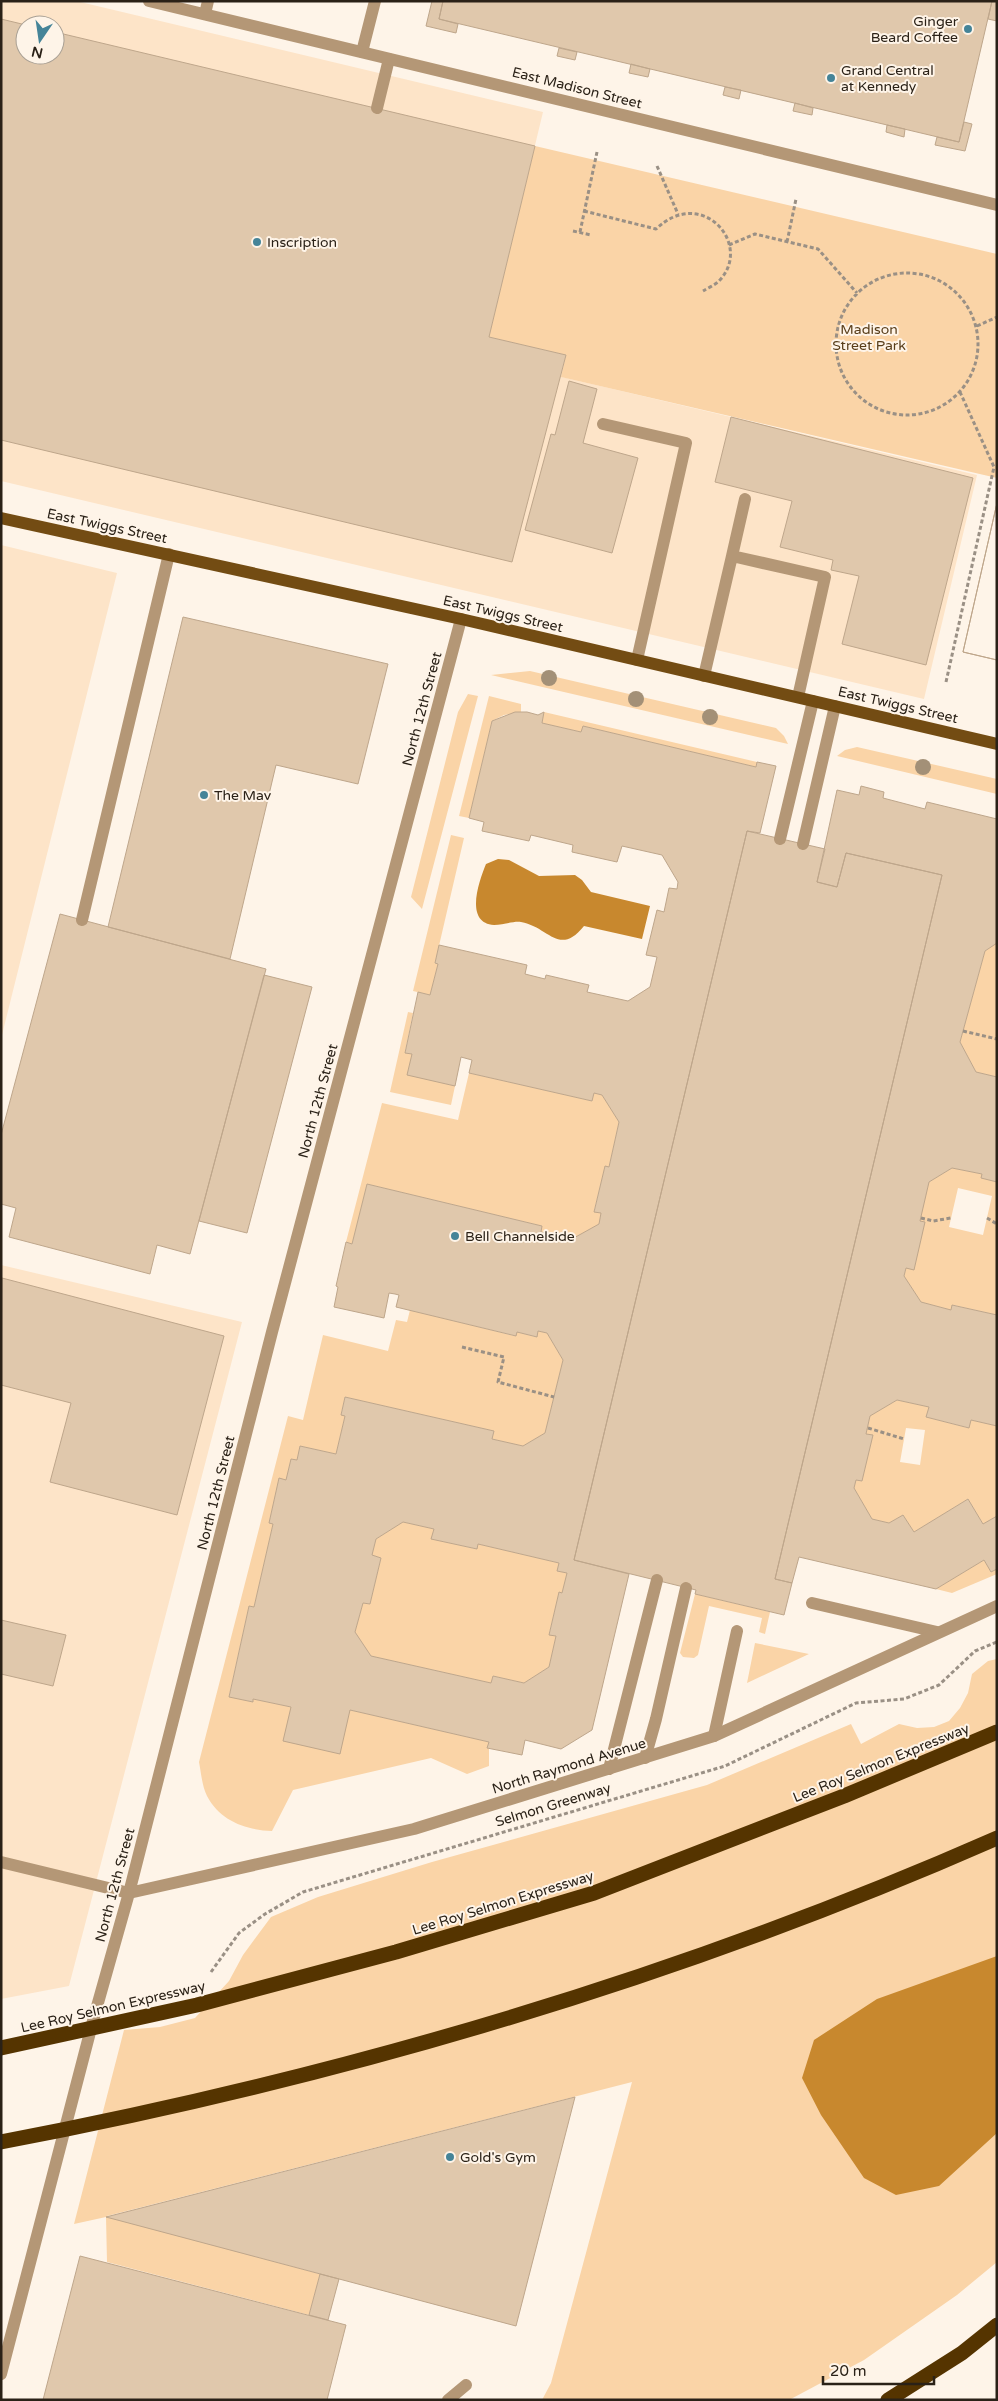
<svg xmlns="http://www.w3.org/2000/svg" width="998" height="2401" font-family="'Varela Round',sans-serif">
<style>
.built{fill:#fde4c8;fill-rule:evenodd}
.green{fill:#fad4a7;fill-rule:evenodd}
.water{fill:#c8882e}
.building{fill:#e0c8ac;stroke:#bea68b;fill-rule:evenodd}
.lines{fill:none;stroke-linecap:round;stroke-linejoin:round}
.path{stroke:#9a9085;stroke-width:3;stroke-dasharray:4 2.5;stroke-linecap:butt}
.lane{stroke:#b49776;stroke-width:12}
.street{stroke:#b49776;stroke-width:12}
.primary{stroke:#734c13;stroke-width:12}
.highway{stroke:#553400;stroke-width:15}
.highway-bridge{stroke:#553400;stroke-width:15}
.tree{fill:#a39077}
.poi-dot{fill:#458498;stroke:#fef4e8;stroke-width:2}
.labels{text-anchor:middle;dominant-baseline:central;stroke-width:4;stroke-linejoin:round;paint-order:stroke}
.poi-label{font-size:14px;fill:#2a2117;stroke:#fef4e8;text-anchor:start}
.street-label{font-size:14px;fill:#2a2117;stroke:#fef4e8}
.park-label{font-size:14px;fill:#593e1a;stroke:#fef4e8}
</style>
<rect width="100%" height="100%" fill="#fef4e8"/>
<!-- built -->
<path class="built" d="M1,1h75l467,111 -54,225 77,18 -4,22 415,98 -53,224 -923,-218zM25,25h30v30h-30z
M1,545l116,28 -116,466z
M1,1265l241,57 -173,664 -68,13z"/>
<!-- green -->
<path class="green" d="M535,146l462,108v224l-436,-101 5,-22 -77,-18z
M530,671l246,57 8,8 4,8 -297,-69z
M468,694l10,2 -56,213 -11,-12 47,-185z
M489,696l32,8v8l-17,3 -12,6 -23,97 -10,-2z
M544,712l213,50 -1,5 -173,-41 -2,6 -39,-9z
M857,747l140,32v15l-160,-38 8,-6z
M451,835l13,3 -29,125 3,1 -8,31 -17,-4z
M997,943v134l-21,-5 -16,-30 25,-91z
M408,1012l5,1 -8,39 7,2 -4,20 47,12 -4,19 -61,-13z
M469,1073l123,28 2,-8 8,2 17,27 -10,45h-4l-11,44 7,2 -2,11 -27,15 -31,-7 1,-6 -175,-42 -15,60 -6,-2 36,-139 76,17z
M952,1168l30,6 -1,4 16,4v133l-44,-10 -2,5 -30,-8 -17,-26 25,-94zM958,1188l34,8 -9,39 -34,-8z
M410,1310l105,26 2,-4 19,5 2,-6 9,2 16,27 -18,73 -22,13 -31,-7 2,-8 -149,-34 -4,17 4,2 -9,38 -36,-8 -3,14 -6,-1 -5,21 -7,-1 -10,44 4,1 -19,83 -5,-1 -20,90 23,6 1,-3 38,8 59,3 139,32v24l-22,8 -36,-16 -138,32 -21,41c-26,-1 -52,-10 -65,-35 -5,-10 -6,-24 -8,-34l89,-346 15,4 20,-85 65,16 8,-31 11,2z
M897,1400l32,7 -3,10 42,11 3,-8 26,6v90l-14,8 -15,-25 -54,33 -11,-17 -14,8 -17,-4 -18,-31 2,-8 6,1 10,-46 -6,-1 4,-18zM906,1428l19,2 -5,35 -20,-3z
M403,1522l31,7 -2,10 44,10 2,-5 81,19 -2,8 10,2 -5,20h-3l-10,41 7,2 -7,31 -25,16 -31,-7 -2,7 -120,-27 -16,-24 8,-29 7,1 11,-46 -9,-3 4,-16z
M984,1560l7,12 6,-3v5l-45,19 -16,-4z
M695,1594l75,18 -5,22 -6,-2 3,-14 -53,-12 -11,49 -4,3 -11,-1 -3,-4z
M755,1643l54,11 -62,29z
M997,1659v603l-40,33 -93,65 -75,40h-247l9,-17 81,-301 -525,134 213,58 -11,41 -202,-53 -1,-45 -32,7 50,-194 36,-3 35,-9 34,-37 14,-26 28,-38 47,-20 114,-35 275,-77 144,-61 10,20 38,-20 18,4 17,-1 15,-6 11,-13 8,-15 4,-19 16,-13z"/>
<!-- water -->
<path class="water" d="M498,859l11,1 30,16 36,-1 7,5 9,12 59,14 -8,33 -58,-13c-25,31 -35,1 -63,-4 -8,-1 -18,3 -27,3 -30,-2 -15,-44 -8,-61z
M997,1956v177l-58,53 -43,9 -32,-17 -43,-63 -19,-37 12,-38 63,-41z"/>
<!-- building -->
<path class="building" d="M432,1h11l-4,18 19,5 -2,9 -30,-7z
M443,1h549l-33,141 -520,-123z
M992,1h5v20l-9,-2z
M1,19l25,6 -1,30h30v-23l480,114 -46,191 77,18 -54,207 -511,-122z
M559,48l18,4 -2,8 -18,-4z
M631,64l19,5 -2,8 -19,-4z
M725,87l16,3 -2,9 -16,-4z
M795,103l18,5 -1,7 -19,-4z
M964,122l8,2 -7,27 -30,-6 2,-8 22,5z
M887,125l18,4 -1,8 -18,-5z
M569,381l28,8 -14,54 55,15 -26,95 -87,-23 26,-96 4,1z
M731,417l242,61 -47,187 -84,-21 17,-68 -28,-6 2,-10 -53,-13 12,-46 -77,-19z
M997,503v157l-34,-8z
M997,503v157l-34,-8z
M183,617l205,47 -30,120 -82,-19 -46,194 -122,-32z
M515,712h12l11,3 6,-3 -2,11 39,9 2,-6 173,41 1,-5 19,4 -16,67 -13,-2 -173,729 55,14 -37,156 -31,19 -36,-9 -3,15 -35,-7 2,-6 -139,-32 -10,44 -57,-13 8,-34 -38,-8v3l-24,-5 20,-91 5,1 19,-83 -4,-1 10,-45 7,2 5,-21 6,1 3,-14 36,8 9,-38 -4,-1 4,-18 149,34 -2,8 31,7 22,-13 18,-73 -16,-27 -9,-2 -1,6 -20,-5 -1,4 -120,-29 3,-12 -4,-1 -6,-1 -5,25 -50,-11 4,-20 -2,-1 10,-44 6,2 15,-60 175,42 -1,6 31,7 27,-15 2,-11 -7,-1 11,-46 4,1 10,-45 -17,-27 -8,-2 -2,8 -123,-28 3,-13 -11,-3 -6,29 -48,-11 5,-21 -7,-1 13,-61 12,3 8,-31 -3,-1 4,-18 88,20 -2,9 20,5 1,-4 43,10 -2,7 41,9 22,-14 7,-30 -11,-2 11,-45 7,2 5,-24 8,1 1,-7 -16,-27 -40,-9 -5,16 -45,-10 1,-7 -42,-10 -2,6 -47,-10 2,-9 -15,-4 23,-97zM403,1522l31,7 -3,10 46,10 1,-5 81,19 -2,8 10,2 -5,20 -3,-1 -10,43 7,1 -7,31 -25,16 -31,-7 -2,7 -120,-27 -16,-24 8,-29 7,1 11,-46 -9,-3 4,-16z
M861,786l23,6 -1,6 42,11 2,-7 70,17v124l-12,8 -25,91 16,30 21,5v105l-16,-4 1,-4 -30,-6 -23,14 -9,39 5,1 -11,48 -8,-2 -2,8 17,26 30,8 1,-5 45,10v111l-26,-6 -2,8 -43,-11 3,-10 -32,-7 -27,16 -4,18 7,1 -11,46 -6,-1 -2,8 18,31 17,4 14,-8 11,17 54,-33 15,25 14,-8v53l-6,3 -7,-12 -48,29 -137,-32 -7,26 -17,-4 167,-704 -96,-22 -9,34 -20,-5 20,-92 22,5z
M747,831l78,18 -8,33 20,5 9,-34 96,22 -167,704 17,4 -8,32 -89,-21 1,-4 -122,-30z
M60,914l206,55 -76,285 -33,-9 -7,29 -141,-37 7,-29 -15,-4v-69z
M264,975l48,12 -65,246 -48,-12z
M2,1278l222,58 -47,179 -127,-33 21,-79 -70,-18z
M1,1620l65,15 -13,51 -52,-12z
M575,2097l-59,229 -410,-109z
M80,2256l266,69 -19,75h-284z
M320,2274l19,5 -11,41 -19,-5z"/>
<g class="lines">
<!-- path -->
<path class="path" d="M657,166l21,48
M584,211l72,18c46,-44 98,16 63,52 -4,4 -11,7 -16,10
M573,231l18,4
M580,232l17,-80
M787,242l9,-43
M729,245l26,-11 63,15 39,44
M836 344a71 71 0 1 1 142 0a71 71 0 1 1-142 0Z
M977,326l20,-9
M946,682l48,-215 -34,-75
M963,1031l34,8
M921,1218l12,3 18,-3
M987,1218l10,6
M462,1347l42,10 -6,25 56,15
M868,1428l36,11
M211,1972l28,-39 26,-19 38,-22 422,-126 131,-63 48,-4 35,-14 36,-34 22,-9"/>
<!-- lane -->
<path class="lane" d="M205,14l3,-13
M362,52l13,-51
M377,108l12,-49
M603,424l83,19 -49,217
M732,556l13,-57
M704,676l28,-120 93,21 -27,120
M780,839l33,-138
M803,844l32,-138
M82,920l87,-366
M812,1603l125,29
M714,1736l23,-105
M645,1758l11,-39 30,-131
M609,1769l48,-189
M1,1862l128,31
M448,2400l18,-15"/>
<!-- street -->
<path class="street" d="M149,1l848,204
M129,1893l285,-64 300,-93 283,-130
M1,2374l93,-357 35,-124 143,-561 189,-713"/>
<!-- primary -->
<path class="primary" d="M1,518l460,101 536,125"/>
<!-- highway -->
<path class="highway" d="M888,2400l74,-47 35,-28"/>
<!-- highway-bridge -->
<path class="highway-bridge" d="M1,2048l196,-43 199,-53 198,-59 250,-97 153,-64
M1,2142c341,-65 678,-164 996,-304"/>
</g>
<!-- trees -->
<g class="tree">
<circle cx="549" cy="678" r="8"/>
<circle cx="636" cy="699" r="8"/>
<circle cx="710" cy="717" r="8"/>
<circle cx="923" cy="767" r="8"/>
</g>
<!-- markers -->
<g class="poi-dot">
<circle cx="968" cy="29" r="5"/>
<circle cx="831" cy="78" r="5"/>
<circle cx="257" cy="242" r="5"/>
<circle cx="204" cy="795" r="5"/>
<circle cx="455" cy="1236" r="5"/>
<circle cx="450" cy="2157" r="5"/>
</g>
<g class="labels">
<!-- poi labels -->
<g class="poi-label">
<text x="958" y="21" text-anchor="end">Ginger<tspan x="958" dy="16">Beard Coffee</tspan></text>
<text x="841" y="70">Grand Central<tspan x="841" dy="16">at Kennedy</tspan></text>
<text x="267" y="242">Inscription</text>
<text x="214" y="795">The Mav</text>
<text x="465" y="1236">Bell Channelside</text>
<text x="460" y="2157">Gold's Gym</text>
</g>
<!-- street labels -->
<g class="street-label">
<text transform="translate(577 88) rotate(14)">East Madison Street</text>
<text transform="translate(107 526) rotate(12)">East Twiggs Street</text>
<text transform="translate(503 614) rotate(13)">East Twiggs Street</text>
<text transform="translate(898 705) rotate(13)">East Twiggs Street</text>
<text transform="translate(422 709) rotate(-75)">North 12th Street</text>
<text transform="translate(318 1101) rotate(-75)">North 12th Street</text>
<text transform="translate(216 1493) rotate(-76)">North 12th Street</text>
<text transform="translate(881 1763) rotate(-22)">Lee Roy Selmon Expressway</text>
<text transform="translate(569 1766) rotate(-17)">North Raymond Avenue</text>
<text transform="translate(553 1805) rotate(-17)">Selmon Greenway</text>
<text transform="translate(115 1885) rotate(-75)">North 12th Street</text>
<text transform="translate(503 1903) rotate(-17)">Lee Roy Selmon Expressway</text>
<text transform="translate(113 2007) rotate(-13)">Lee Roy Selmon Expressway</text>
</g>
<!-- park labels -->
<g class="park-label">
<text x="869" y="329">Madison<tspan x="869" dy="16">Street Park</tspan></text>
</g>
</g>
<!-- border -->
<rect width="998" height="2401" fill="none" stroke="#2a2117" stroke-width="5"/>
<!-- north arrow -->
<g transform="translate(40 40) rotate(193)"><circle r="24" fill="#fef4e8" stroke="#a9a094"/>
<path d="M0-4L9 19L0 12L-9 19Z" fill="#458498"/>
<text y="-8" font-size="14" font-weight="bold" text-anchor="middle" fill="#2a2117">N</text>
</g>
<!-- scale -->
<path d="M823 2376v8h111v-8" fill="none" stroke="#2a2117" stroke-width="2.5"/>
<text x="830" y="2376" font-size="15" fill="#2a2117" stroke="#fef4e8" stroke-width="4" paint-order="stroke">20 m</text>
</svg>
